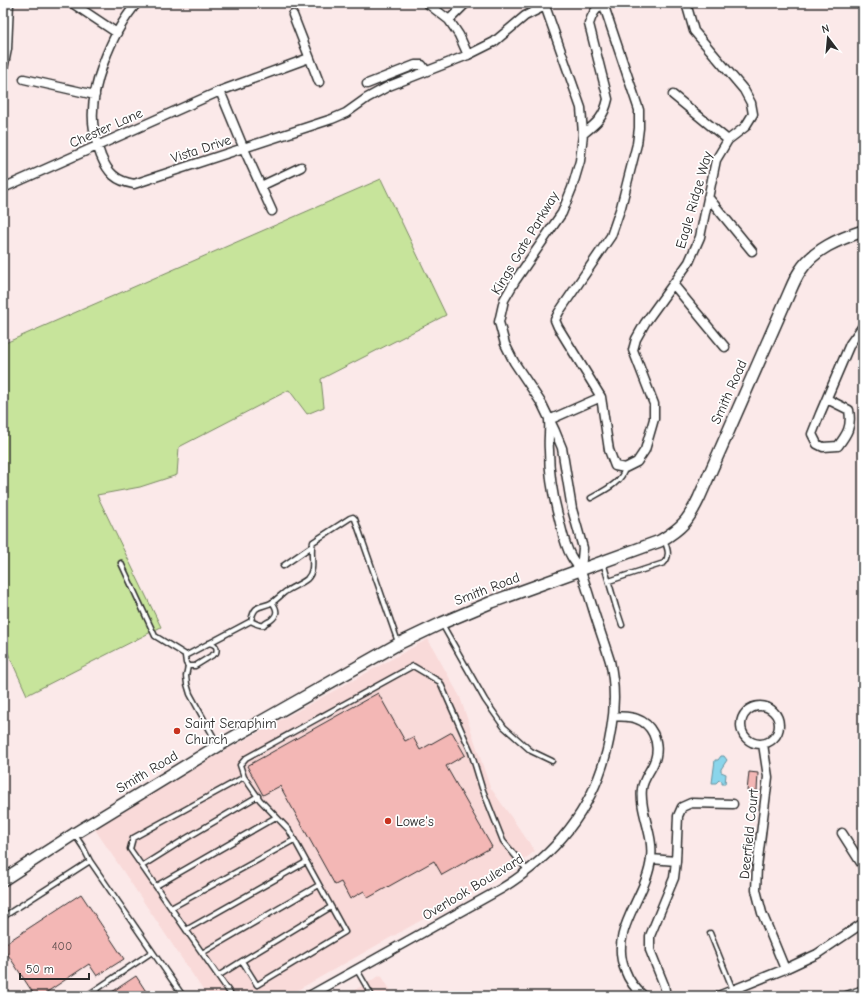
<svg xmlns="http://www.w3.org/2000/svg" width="866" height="999" font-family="'Comic Neue',sans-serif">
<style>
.built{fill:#f9dad9}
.green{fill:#c7e49b;stroke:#798863}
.water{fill:#8ad5eb;stroke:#64919e}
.building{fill:#f3b7b5;stroke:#2b2b2b}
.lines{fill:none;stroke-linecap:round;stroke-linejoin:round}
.lane-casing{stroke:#2b2b2b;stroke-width:7}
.street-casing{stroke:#2b2b2b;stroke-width:11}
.secondary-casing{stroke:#2b2b2b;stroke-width:14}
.lane{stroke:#fff;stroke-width:4}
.street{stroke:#fff;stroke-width:8}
.secondary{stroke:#fff;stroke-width:11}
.poi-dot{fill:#c8321e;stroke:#fff;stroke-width:1.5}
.labels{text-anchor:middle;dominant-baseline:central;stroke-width:3.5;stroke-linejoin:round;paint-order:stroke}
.number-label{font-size:12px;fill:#5d4e4e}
.street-label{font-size:14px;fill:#2b2b2b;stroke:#fff}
.poi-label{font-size:14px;fill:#2b2b2b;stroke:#fff;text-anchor:start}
</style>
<rect width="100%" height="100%" fill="#fbe9e9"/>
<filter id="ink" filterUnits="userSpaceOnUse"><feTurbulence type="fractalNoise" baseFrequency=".025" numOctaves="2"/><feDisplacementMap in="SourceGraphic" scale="8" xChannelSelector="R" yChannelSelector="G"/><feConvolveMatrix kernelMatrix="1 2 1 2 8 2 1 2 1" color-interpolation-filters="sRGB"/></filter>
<g filter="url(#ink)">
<!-- built -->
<path class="built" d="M428,639l32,58 30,90 45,64 -23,18 -225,127h-80l-113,-168 116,-69z
M381,975l13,21h-50z"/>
<!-- green -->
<path class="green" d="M381,179l65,136 -125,64 3,28 -17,7 -18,-24 -110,57 -2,28 -37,12 -43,8 64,132 -134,68 -24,-53v-298z"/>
<!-- water -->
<path class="water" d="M721,756h3l3,4 -6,9v3l5,2 -1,10h-3v-3l-3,-1 -3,3h-4l3,-23h3z"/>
<!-- building -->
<path class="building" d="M378,693l27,48 8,-4 7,13 32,-18 13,23 -19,11 46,81 -50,28 -8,-14 -66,37 -4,-7 -14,8 -9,-17 -6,3 -55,-99 -17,9 -16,-29z
M749,772l9,1 -1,18h-10z
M81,894l43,65 -27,17 -8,-12 -48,32h-6l-32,-49v-2z
M136,976l13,20h-43z"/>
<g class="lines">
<!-- lane casing -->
<g class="lane-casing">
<path id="lane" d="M591,498c12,-7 31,-15 34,-30
M603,562l13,45 6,18
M121,563l34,73 31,19
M283,566l29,-20
M609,581l55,-18c7,-8 3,-15 0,-24
M251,621c4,2 8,5 13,4 0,-1 5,-4 6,-4 8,-6 8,-11 2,-19
M442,624l43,76 19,27 27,24 21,10
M188,666h7l21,-13c2,-6 -1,-9 -7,-10
M218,745l-28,-51 -3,-10 -1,-8 2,-10 -2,-3 -1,-7 66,-35c4,-19 10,-12 22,-19 4,-3 8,-7 12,-10 7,-5 16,-8 22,-13 10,-10 2,-25 6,-37l37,-24 3,-1 2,2 43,123
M244,777l-4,-12 6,-7 167,-92 27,16 31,70 11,36 21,53 24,29
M75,835l8,12 7,14
M142,866l43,-27 73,-43
M156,886l120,-69
M171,908l123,-68
M3,917l87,-56 93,135
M186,930l120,-68
M710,933l23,57
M202,953l117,-68
M242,961l89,-54
M357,970l15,26
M218,976l24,-15 15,24 88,-53 -56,-102 -29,-30 -16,-23 -111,61 -3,11 102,147
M91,993l61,-41
M841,996l22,-8"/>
</g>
<!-- street casing -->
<g class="street-casing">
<path id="street" d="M72,3l45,30
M137,3c-25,29 -50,88 -43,127 1,9 4,18 7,26 7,17 15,25 33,28l198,-65 14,-6 21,-15 22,-12 79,-31 26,-13 31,-26 20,-10
M427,3l22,17 10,15 9,20
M544,3l37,105 2,26 -3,27 -8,27 -10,25 -47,68 -11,19 -5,22 6,22 9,18 28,42 13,27 7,17 10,61 11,39 -2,22
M603,3l36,107v18l-2,16 -16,63 -10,29 -52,76 -4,8 3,7 43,70 8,53 6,16 10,2 12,-6 8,-12 9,-31v-15l-21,-54 3,-11 9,-16 44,-61 11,-25 16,-77 12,-20 17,-13 8,-13 -2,-11 -7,-13 -50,-59 -8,-28
M293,15l26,67
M449,20l17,-17
M3,69l4,-20 2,-46
M24,79l71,16
M367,84l48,-19h7l4,6
M220,91l24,58 28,62
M673,95l55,45
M583,134c14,-11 21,-17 25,-35l-19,-75c3,-9 6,-15 14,-21
M261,186l40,-19
M3,188l217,-97 89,-33
M708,197l44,54
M673,284l52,63
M827,399l22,11c3,17 -2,24 -11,36l-15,1 -6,-3 -5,-10 8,-20 30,-70 13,-18
M549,420l52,-23
M741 725a19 19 0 1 1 38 0a19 19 0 1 1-38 0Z
M613,716c7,1 17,0 24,3 15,5 22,22 19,37 -2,12 -13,21 -14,33 -3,22 12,45 9,69 -3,38 -43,72 -26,112 4,11 10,19 19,26
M763,744l5,33 -11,90 -1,23 6,23 23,56
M842,833l21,33
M651,859l25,2
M309,996l192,-107c60,-37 99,-88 110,-159 4,-22 4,-46 -1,-69 -5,-16 -11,-33 -16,-49 -4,-13 -8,-27 -13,-40 -2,-6 -7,-10 -10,-16 -6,-10 -9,-25 -12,-37 -6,-22 -10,-46 -10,-69 -1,-10 1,-20 0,-30
M666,996l-2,-11 -14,-35v-14l24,-58 2,-17 2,-45 4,-9 9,-4 42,1
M718,996l67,-27 32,-15 46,-31"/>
</g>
<!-- secondary casing -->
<g class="secondary-casing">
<path id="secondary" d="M3,880l71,-46 144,-88 180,-102 44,-21 50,-21 168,-61c22,-13 28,-20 39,-43l91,-207c3,-7 6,-14 10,-20 14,-22 39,-32 63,-40"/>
</g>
<!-- lane -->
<use href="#lane" class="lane"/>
<!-- street -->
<use href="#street" class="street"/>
<!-- secondary -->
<use href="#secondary" class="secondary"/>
</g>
</g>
<!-- markers -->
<g class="poi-dot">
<circle cx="177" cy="731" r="4"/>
<circle cx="388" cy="821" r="4"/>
</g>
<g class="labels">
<!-- number labels -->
<g class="number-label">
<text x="62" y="946">400</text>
</g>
<!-- street labels -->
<g class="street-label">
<text transform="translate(106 128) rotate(-24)">Chester Lane</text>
<text transform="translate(201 149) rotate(-18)">Vista Drive</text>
<text transform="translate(694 200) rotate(-74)">Eagle Ridge Way</text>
<text transform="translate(525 243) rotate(-59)">Kings Gate Parkway</text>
<text transform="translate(729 392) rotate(-66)">Smith Road</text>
<text transform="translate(487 589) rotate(-21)">Smith Road</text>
<text transform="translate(147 772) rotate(-31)">Smith Road</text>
<text transform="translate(749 834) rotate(-84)">Deerfield Court</text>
<text transform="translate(473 887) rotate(-31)">Overlook Boulevard</text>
</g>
<!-- poi labels -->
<g class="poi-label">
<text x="185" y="723">Saint Seraphim<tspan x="185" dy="16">Church</tspan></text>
<text x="396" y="821">Lowe's</text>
</g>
</g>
<!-- margin -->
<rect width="866" height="999" fill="none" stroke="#fff" stroke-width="16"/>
<rect x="8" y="8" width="850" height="983" fill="none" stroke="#2b2b2b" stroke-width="1.5" filter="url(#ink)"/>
<!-- north arrow -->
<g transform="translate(828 38) rotate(344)" stroke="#ffffff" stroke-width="3" paint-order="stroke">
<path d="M0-3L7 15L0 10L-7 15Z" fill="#2b2b2b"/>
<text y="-6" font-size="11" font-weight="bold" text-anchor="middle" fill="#2b2b2b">N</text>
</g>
<!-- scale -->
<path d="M20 973v6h69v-6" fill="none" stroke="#2b2b2b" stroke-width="2"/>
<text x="26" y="973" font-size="12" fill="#2b2b2b" stroke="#ffffff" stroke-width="3" paint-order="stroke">50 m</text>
</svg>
